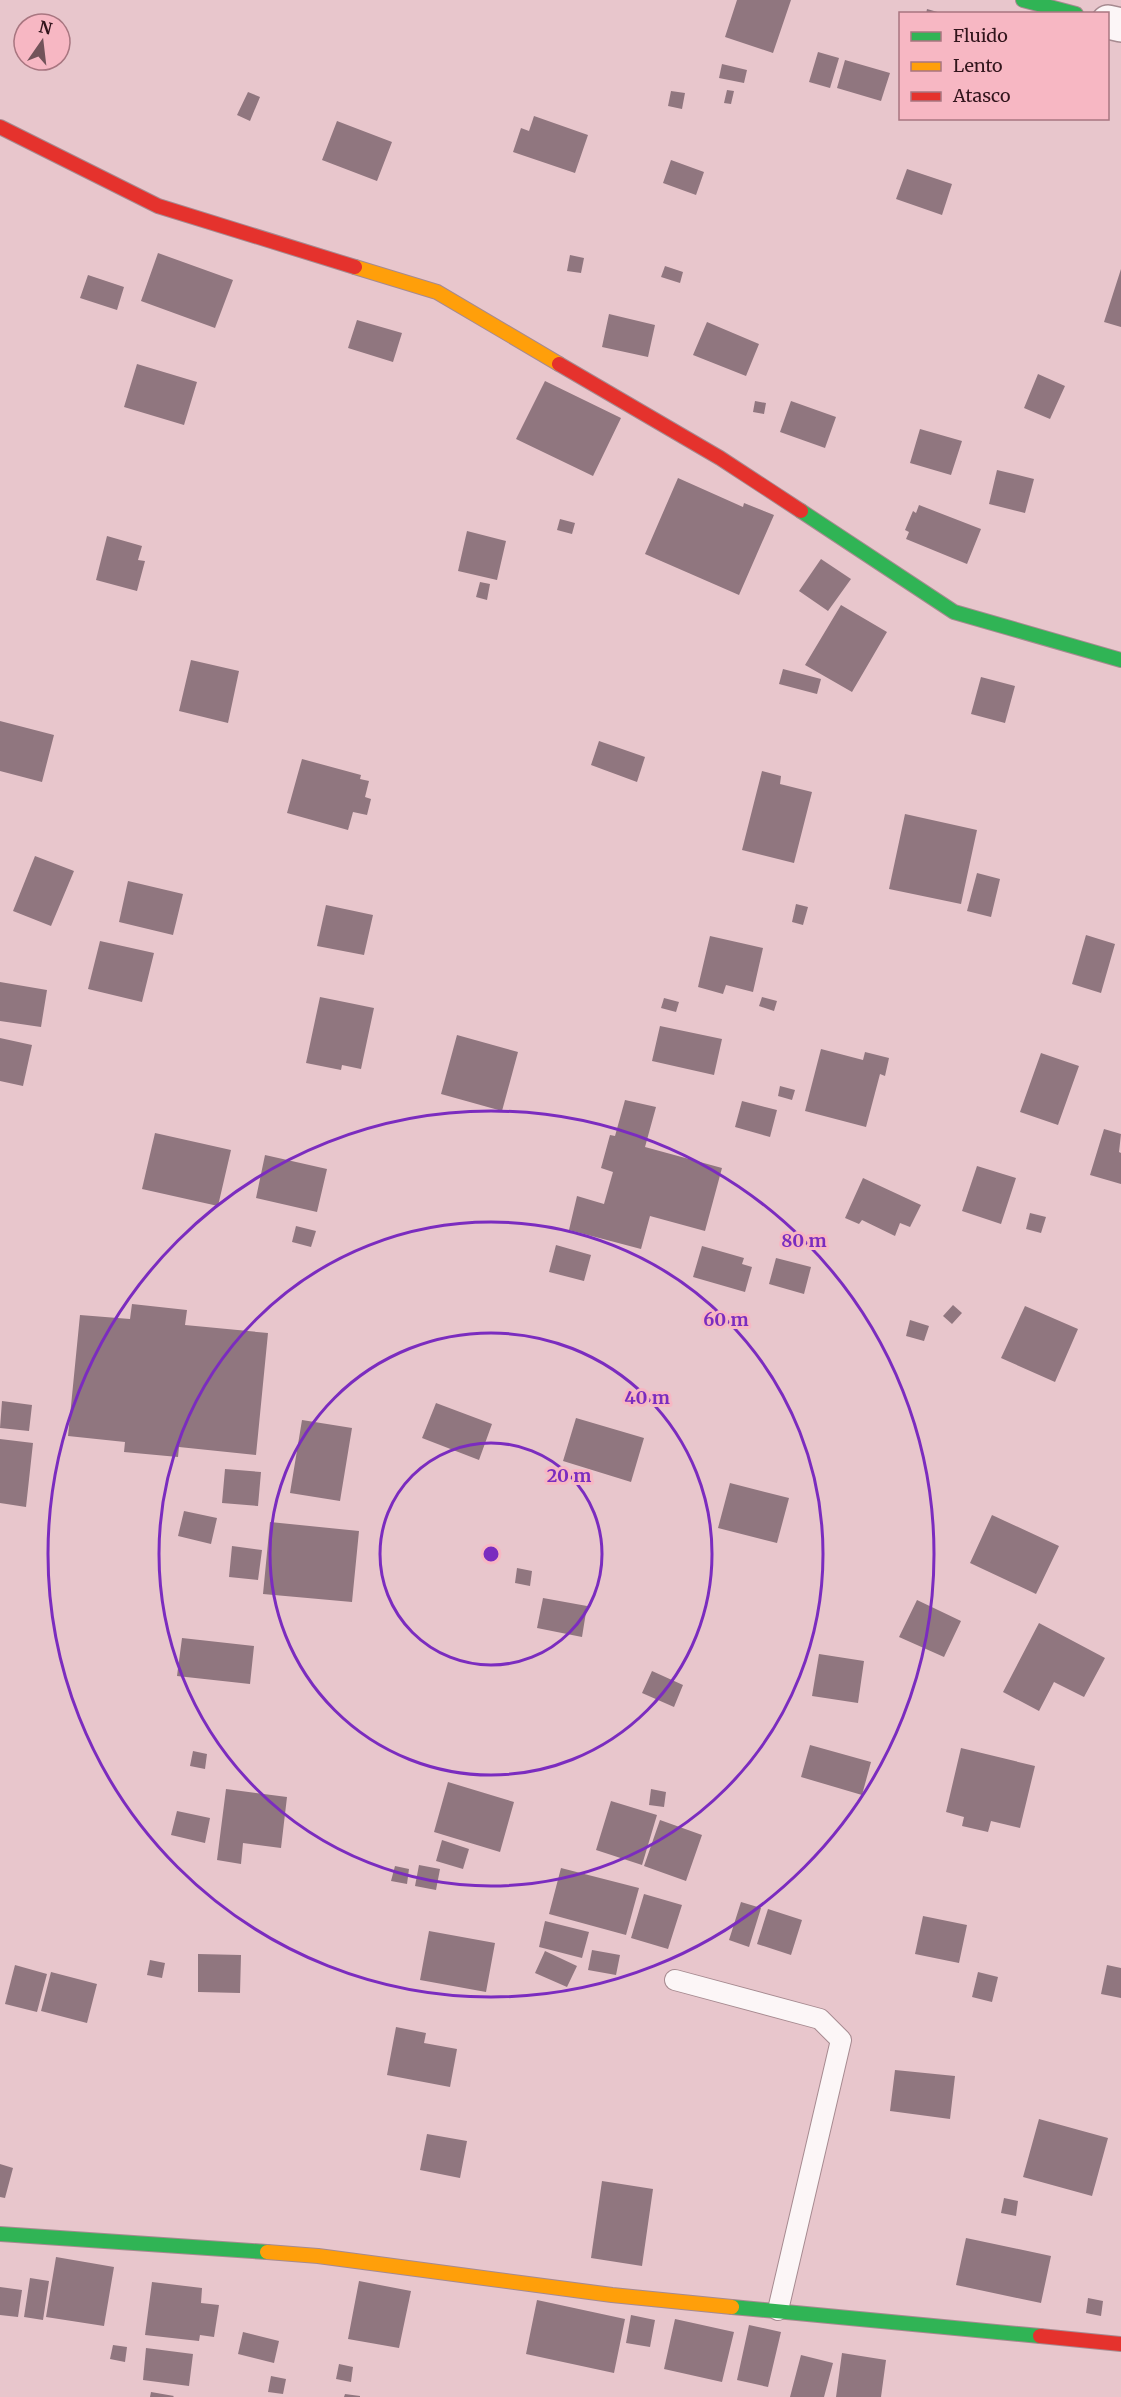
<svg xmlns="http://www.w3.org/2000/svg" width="1121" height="2397" font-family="Merriweather,serif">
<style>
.building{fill:#90767f}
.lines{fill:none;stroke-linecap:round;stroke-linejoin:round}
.lane-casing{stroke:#a68a90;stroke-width:22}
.street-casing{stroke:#a68a90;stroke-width:36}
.fast-casing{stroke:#a68a90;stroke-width:16}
.slow-casing{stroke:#a68a90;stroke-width:16}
.jam-casing{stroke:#a68a90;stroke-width:16}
.lane{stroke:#fcf6f7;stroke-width:20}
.street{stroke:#fcf6f7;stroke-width:33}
.fast{stroke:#30b455;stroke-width:14}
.slow{stroke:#ff9f0a;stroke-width:14}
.jam{stroke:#e5322d;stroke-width:14}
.ring{fill:none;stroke:#7b2cbf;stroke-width:3}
.centre{fill:#7b2cbf;stroke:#f7b7c3;stroke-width:3}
.ring-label{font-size:18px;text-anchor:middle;font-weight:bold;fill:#7b2cbf;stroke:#f7b7c3;stroke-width:6;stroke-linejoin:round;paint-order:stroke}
</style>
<rect width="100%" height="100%" fill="#e8c6cc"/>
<!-- building -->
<path class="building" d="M737,0h54l-18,53 -48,-16z
M927,9l14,4v1h-15z
M818,52l21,6 -9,30 -21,-6z
M845,60l45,13 -9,28 -44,-13z
M722,64l25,6 -3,13 -25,-5z
M727,90l7,1 -3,13 -7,-1z
M671,91l14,2 -3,16 -14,-3z
M248,92l12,5 -10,24 -13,-6z
M534,116l54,19 -13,38 -62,-21 8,-24 8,3z
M337,121l55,21 -15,39 -55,-21z
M671,160l33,12 -8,23 -33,-12z
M907,169l45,15 -10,31 -46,-16z
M158,253l75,27 -18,48 -74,-27z
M570,255l14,3 -3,15 -14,-2z
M665,266l18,6 -3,11 -19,-6z
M1121,269v58l-17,-5z
M88,275l36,12 -7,23 -37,-12z
M609,314l46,11 -7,32 -46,-10z
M357,320l45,13 -9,29 -45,-14z
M707,322l52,22 -13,32 -53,-21z
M137,364l60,18 -13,43 -60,-18z
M1038,374l27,12 -15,33 -26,-11z
M545,381l76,37 -28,58 -77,-37z
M755,401l11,2 -2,11 -11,-2z
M791,401l45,16 -11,31 -45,-16z
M920,429l42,12 -11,34 -41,-12z
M997,470l37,9 -9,34 -36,-9z
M678,478l65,29 1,-4 30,12 -35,80 -94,-41z
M919,505l62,24 -14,35 -61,-25 3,-7 -4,-2 8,-19 3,2z
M560,519l15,4 -3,11 -15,-4z
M467,531l39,10 -9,39 -39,-9z
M107,536l35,10 -4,14 7,1 -8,30 -41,-11z
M821,559l30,20 -23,32 -29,-20z
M480,582l10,2 -3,16 -11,-3z
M841,605l46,27 -35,60 -47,-27z
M191,660l48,11 -11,52 -49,-12z
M783,669l38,10 -4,15 -38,-10z
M981,677l34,9 -10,37 -34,-9z
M0,721l54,14 -12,47 -42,-11z
M599,741l46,16 -8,25 -46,-17z
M302,759l59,16 -1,4 9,2 -4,16 6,2 -4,16 -14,-3 -5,18 -61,-17z
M762,771l19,5 -1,8 32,8 -18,71 -52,-13z
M905,814l72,16 -16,74 -72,-15z
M35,856l39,15 -23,55 -38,-15z
M977,873l23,6 -9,38 -24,-6z
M128,881l55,13 -10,41 -54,-13z
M796,904l12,3 -5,18 -11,-3z
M326,905l47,10 -9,40 -47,-9z
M1086,935l29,9 -14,49 -29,-9z
M710,936l53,12 -10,44 -27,-7 -3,9 -25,-7z
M100,941l54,12 -12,49 -54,-13z
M0,982l47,8 -6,37 -41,-6z
M320,997l54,11 -13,61 -19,-4 -1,5 -35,-7z
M762,997l15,4 -3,10 -15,-5z
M664,998l15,4 -3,10 -15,-4z
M660,1026l62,13 -8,36 -62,-14z
M457,1035l61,17 -16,59 -61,-17z
M0,1038l32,7 -9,41 -23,-5z
M821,1049l42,11 2,-8 24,6 -4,18 -5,-2 -14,53 -61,-16z
M1041,1053l38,13 -21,59 -38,-13z
M780,1086l15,4 -3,10 -14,-4z
M625,1100l31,7 -11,40 77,21 -17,63 -55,-15 -9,33 -72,-19 8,-34 27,8 9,-32 -12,-4 9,-33 5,1z
M742,1101l35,9 -7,27 -35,-10z
M1104,1129l17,5 -2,18 2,1v31l-31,-9z
M155,1133l76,17 -13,56 -76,-17z
M265,1155l62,14 -10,43 -61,-14z
M977,1166l39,12 -15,46 -39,-13z
M863,1178l58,27 -11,22 -10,-4 -5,13 -33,-16 -3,4 -14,-6z
M1030,1213l16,4 -5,16 -15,-4z
M296,1226l20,5 -5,16 -19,-5z
M556,1245l35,10 -7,26 -35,-9z
M702,1246l42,12 -2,6 10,3 -7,25 -52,-15z
M776,1258l35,9 -7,27 -35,-10z
M132,1304l55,6 -2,15 83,8 -12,122 -77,-8 -1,10 -54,-5 1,-10 -57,-6 12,-121 50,4z
M953,1305l9,8 -10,11 -9,-8z
M1025,1306l53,23 -23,53 -54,-24z
M910,1320l19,6 -5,15 -18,-5z
M2,1401l30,4 -3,26 -29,-3z
M436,1403l56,21 -13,36 -57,-22z
M576,1418l68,20 -13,44 -68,-21z
M302,1420l50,8 -12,73 -50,-8z
M0,1439l33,4 -7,64 -26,-4z
M225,1469l36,3 -3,34 -36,-3z
M730,1483l59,15 -12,45 -59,-15z
M184,1511l33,7 -6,26 -33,-8z
M992,1515l67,31 -23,48 -66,-31z
M270,1522l89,9 -7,71 -89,-8z
M232,1546l30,4 -4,30 -29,-3z
M517,1568l15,3 -2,15 -15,-3z
M543,1598l44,8 -5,31 -45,-9z
M917,1600l44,21 -17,36 -45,-20z
M1039,1623l66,35 -21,39 -30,-15 -15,29 -36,-19z
M182,1638l72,8 -4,38 -73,-8z
M819,1654l45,7 -6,42 -46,-7z
M652,1671l31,14 -9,22 -32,-14z
M810,1745l61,17 -9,33 -61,-18z
M961,1748l74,18 -15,62 -29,-7 -3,11 -26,-6 2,-9 -18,-5z
M193,1751l14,3 -2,15 -15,-3z
M448,1782l66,20 -14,50 -66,-20z
M226,1789l61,8 -6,51 -38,-5 -2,21 -24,-4z
M651,1789l15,3 -2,15 -15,-2z
M611,1801l46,14 -15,50 -46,-15z
M177,1811l33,7 -5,25 -34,-8z
M660,1820l42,15 -16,46 -42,-15z
M442,1840l27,9 -6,20 -27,-8z
M419,1865l21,4 -4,21 -21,-4z
M395,1866l14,3 -2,15 -16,-3z
M561,1868l78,20 -13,47 -77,-21z
M644,1894l38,11 -14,44 -37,-11z
M741,1902l20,6 -12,39 -20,-7z
M768,1909l34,11 -11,35 -34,-11z
M923,1916l44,9 -8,38 -44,-9z
M545,1921l44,11 -7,26 -43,-11z
M429,1931l66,12 -9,49 -66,-12z
M592,1950l28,5 -4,20 -28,-5z
M545,1951l32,15 -10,21 -32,-14z
M198,1954l43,1 -1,38 -42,-1z
M150,1960l15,3 -3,15 -15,-3z
M15,1965l32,9 -10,38 -32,-8z
M1107,1965l14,3v30l-20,-4z
M51,1972l46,12 -10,39 -46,-12z
M978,1972l20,5 -6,25 -20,-5z
M396,2027l30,6 -2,10 33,6 -7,38 -63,-12z
M895,2070l60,6 -5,43 -60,-8z
M1039,2119l69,19 -16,58 -69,-19z
M427,2134l40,7 -7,37 -40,-8z
M0,2164l13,4 -8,30 -5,-1z
M602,2181l51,8 -11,77 -51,-8z
M1004,2198l14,3 -2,15 -15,-3z
M966,2238l85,18 -10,47 -85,-18z
M56,2257l58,10 -10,59 -58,-9z
M30,2278l19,3 -6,39 -19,-3z
M359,2281l52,10 -12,57 -51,-9z
M152,2282l50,6 -1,15 18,2 -5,32 -14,-2 -1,6 -54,-6z
M0,2287l22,3 -4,27 -18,-2z
M1088,2298l15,3 -2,15 -15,-3z
M537,2300l88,19 -11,54 -88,-19z
M631,2315l24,5 -5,27 -24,-4z
M675,2319l59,13 -12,50 -58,-13z
M749,2325l32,7 -13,55 -31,-7z
M243,2332l36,9 -5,22 -36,-9z
M113,2345l14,2 -2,15 -15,-3z
M146,2348l47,6 -4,32 -46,-6z
M842,2353l44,7 -5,37h-45z
M801,2355l32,8 -9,34h-34z
M339,2364l14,3 -2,15 -15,-3z
M271,2376l15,3 -3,15 -15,-2z
M151,2392l23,4 -1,1h-23z
M345,2394l15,2v1h-16z"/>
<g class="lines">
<!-- lane casing -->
<g class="lane-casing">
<path id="lane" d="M675,1980l145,39 21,21 -63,270"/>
</g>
<!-- street casing -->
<g class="street-casing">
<path id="street" d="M1108,22l13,3"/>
</g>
<!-- fast casing -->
<g class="fast-casing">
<path id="fast" d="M1023,0l53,14
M801,511l153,101 167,48
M0,2234l267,18
M732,2307l308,29"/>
</g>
<!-- slow casing -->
<g class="slow-casing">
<path id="slow" d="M355,267l82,25 122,72
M267,2252l51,4 294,39 120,12"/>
</g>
<!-- jam casing -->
<g class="jam-casing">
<path id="jam" d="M0,127l158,79 197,61
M559,364l161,94 81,53
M1040,2336l81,8"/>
</g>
<!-- lane -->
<use href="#lane" class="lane"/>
<!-- street -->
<use href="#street" class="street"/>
<!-- fast -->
<use href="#fast" class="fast"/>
<!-- slow -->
<use href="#slow" class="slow"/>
<!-- jam -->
<use href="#jam" class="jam"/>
</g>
<!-- distance rings -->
<g class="ring">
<circle cx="491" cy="1554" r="111"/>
<circle cx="491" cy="1554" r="221"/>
<circle cx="491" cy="1554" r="332"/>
<circle cx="491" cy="1554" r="443"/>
</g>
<circle cx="491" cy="1554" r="9" class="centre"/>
<g class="ring-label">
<text x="804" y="1247">80 m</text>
<text x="726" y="1326">60 m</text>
<text x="647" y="1404">40 m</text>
<text x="569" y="1482">20 m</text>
</g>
<!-- legend -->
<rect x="899" y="12" width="210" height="108" fill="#f7b7c3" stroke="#a87680" stroke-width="1.5"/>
<rect x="911" y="32" width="30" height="9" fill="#30b455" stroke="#a87680" stroke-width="1.5"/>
<text x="953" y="42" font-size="18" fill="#32151c">Fluido</text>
<rect x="911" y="62" width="30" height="9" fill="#ff9f0a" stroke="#a87680" stroke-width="1.5"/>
<text x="953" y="72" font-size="18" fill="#32151c">Lento</text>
<rect x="911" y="92" width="30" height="9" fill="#e5322d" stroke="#a87680" stroke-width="1.5"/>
<text x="953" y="102" font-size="18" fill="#32151c">Atasco</text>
<!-- north arrow -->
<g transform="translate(42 42) rotate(14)"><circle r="28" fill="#f7b7c3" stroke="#a87680" stroke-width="1.5"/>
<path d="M0-4.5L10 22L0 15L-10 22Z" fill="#72535a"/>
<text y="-9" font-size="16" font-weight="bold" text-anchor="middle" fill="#32151c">N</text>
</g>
</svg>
